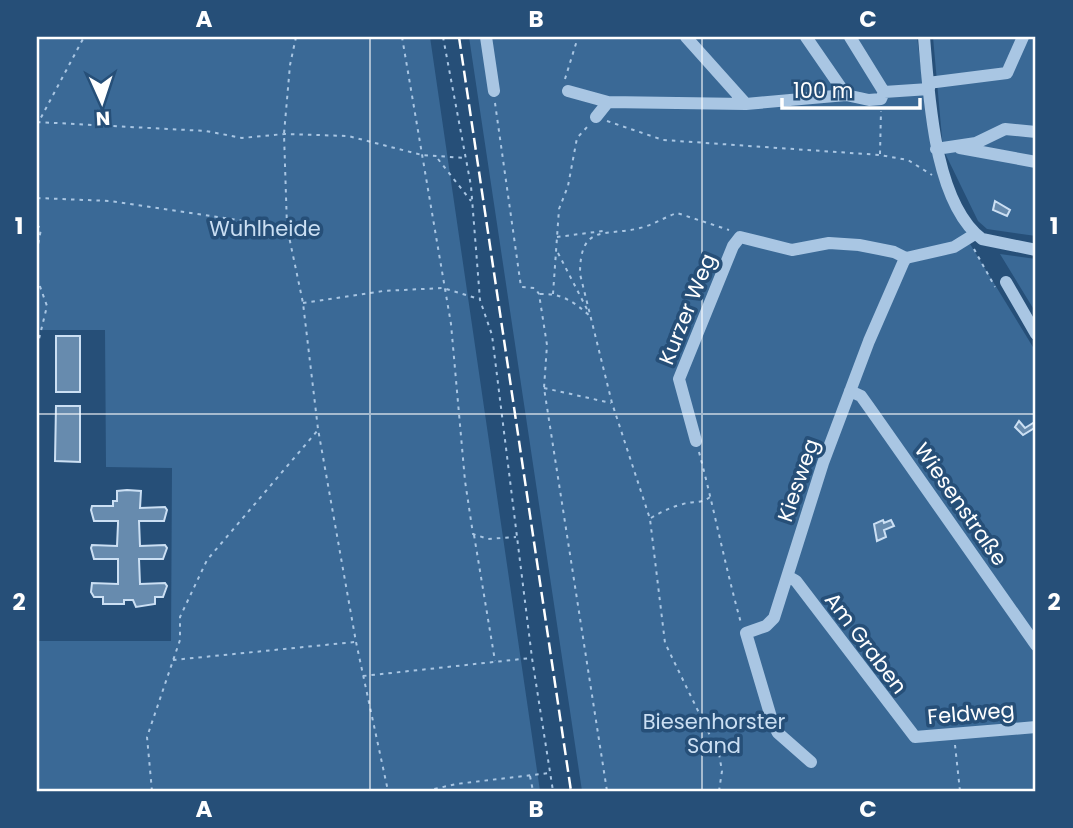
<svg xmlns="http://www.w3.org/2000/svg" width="1073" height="828" font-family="Poppins,sans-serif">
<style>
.green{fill:#3a6996}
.building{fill:#678bae;stroke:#cbdff3;stroke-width:2}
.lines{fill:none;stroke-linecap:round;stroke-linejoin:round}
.path{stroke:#a9c6e3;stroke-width:2;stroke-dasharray:3.5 5;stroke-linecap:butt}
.minor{stroke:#a9c6e3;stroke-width:12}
.rail{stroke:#fff;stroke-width:2.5;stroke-dasharray:12 5;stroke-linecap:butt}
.grid{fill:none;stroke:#fff;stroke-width:2;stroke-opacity:0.55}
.labels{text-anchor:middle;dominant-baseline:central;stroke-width:7;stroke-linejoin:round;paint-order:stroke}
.park-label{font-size:21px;fill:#cbdff3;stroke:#264f78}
.street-label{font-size:21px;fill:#fff;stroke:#264f78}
.neatline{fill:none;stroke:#fff;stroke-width:2.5}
.grid-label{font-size:23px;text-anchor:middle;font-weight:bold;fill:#fff}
</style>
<rect width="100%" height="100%" fill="#264f78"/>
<!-- green -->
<path class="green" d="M37,37h393l110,754h-503v-150h134l1,-173 -66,-1 -1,-137h-68z
M469,37h448l14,111 37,85 -1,6 69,113v439h-454z
M933,37h103v199l-49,-7 -9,-8 -35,-72z
M1000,254l36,5v54z"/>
<!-- building -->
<path class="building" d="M995,201l15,9 -3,6 -14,-6z
M56,336h24v56h-24z
M56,406h24v56l-25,-1z
M1019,421l6,7 8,-5 3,4 -13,8 -8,-8z
M127,490l14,1 -1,17 25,-1 2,3 -3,11h-25l1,25 25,-1 2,3 -4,11h-24l1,25 25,-1 2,3 -4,11h-8v7l-19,3 -3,-7h-9v4h-21v-7h-9l-3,-5 1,-9 26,1v-25h-24l-3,-11 1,-3 25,1 1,-22v-3h-24l-3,-11 1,-4h21v-5h4v-10z
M883,520l1,3 7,-3 3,6 -10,4 2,7 -9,4 -3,-17z"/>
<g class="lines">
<!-- path -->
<path class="path" d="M296,37l-6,28 -6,69 3,93 16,76 15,126 38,213 32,149
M402,37l49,287 14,157 8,53 15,5 28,-2
M443,37l28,149 9,114 12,35 40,323 21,133
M565,79l13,-42
M495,103l26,184 14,1 4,6 8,51 -3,43 63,403
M607,121l56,19 217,15 28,5 24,15
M37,122l169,9 36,7 42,-4 64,2 74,19 44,3
M37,125l47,-88
M880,154l1,-43
M438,159l33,42
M37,198l73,3 176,26
M37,225l4,4 -4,21
M557,237l46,-6
M974,249l21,38
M558,253l31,60
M37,278l10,28 -9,37
M540,294c22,-1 34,8 50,22
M553,294l6,-85 9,-23 9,-48 11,-12
M303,303l80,-12 60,-3 36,11
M544,388l67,15
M699,452c15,56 26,114 42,171
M651,518c10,-6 20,-11 32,-14 10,-3 18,0 27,-7
M474,535l21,126
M173,660l182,-18
M363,676l168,-18
M955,745l5,46
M530,776l3,15
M152,791l-5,-54 33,-97v-23l27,-57 111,-130
M426,791l30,-7 93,-11
M719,791l3,-20 -3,-17 -54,-111 -15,-124 -38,-116 -32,-129c0,-52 26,-37 60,-46 13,-3 25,-11 37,-15l52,17"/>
<!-- minor -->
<path class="minor" d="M486,37l8,54
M686,37l60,67
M806,37l40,58
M850,37l34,55
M924,37c5,56 9,165 58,202l54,11
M928,83l79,-10 16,-36
M568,91l40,11
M596,117l12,-15 138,2 100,-9 23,5 12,-1 3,-7 45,-3
M960,148l76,14
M936,149l40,-6 29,-14 31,3
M1006,282l30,52
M850,391l11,5 10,14 165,235
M696,441l-17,-62 54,-133 7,-9 52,13 37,-7 30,2 35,7 12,6
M789,577l7,4 119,156 121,-10
M811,762l-33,-29 -5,-9 -27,-91 20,-7 8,-8 49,-155 46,-122 34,-78 3,-5 48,-11 21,-13"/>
<!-- rail -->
<path class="rail" d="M459,37l112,754"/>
</g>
<!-- grid -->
<path class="grid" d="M370,37v754M702,37v754M37,414h999"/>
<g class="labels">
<!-- park labels -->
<g class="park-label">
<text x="265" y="228">Wuhlheide</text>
<text x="714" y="721">Biesenhorster<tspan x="714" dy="24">Sand</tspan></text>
</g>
<!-- street labels -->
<g class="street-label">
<text transform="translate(687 309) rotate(-68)">Kurzer Weg</text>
<text transform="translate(798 480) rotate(-71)">Kiesweg</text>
<text transform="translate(961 504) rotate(55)">Wiesenstraße</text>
<text transform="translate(866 643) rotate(53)">Am Graben</text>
<text transform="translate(971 713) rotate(-5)">Feldweg</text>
</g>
</g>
<!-- border -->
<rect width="1073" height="828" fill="none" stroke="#264f78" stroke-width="77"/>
<!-- north arrow -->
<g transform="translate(102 102) rotate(177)" stroke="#264f78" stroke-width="5" paint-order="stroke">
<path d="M0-5L12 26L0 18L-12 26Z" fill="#ffffff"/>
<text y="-10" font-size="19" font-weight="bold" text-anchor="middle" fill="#ffffff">N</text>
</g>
<!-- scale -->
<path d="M782 98v10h138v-10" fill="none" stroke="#ffffff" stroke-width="3.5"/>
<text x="793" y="98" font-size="21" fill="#ffffff" stroke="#264f78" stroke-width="5" paint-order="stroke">100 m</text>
<rect x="38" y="38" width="996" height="752" class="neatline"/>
<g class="grid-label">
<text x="204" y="27">A</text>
<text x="536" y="27">B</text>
<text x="868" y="27">C</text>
<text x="19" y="234">1</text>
<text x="1054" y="234">1</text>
<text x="19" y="610">2</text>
<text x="1054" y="610">2</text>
<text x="204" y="817">A</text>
<text x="536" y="817">B</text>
<text x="868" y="817">C</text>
</g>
</svg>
